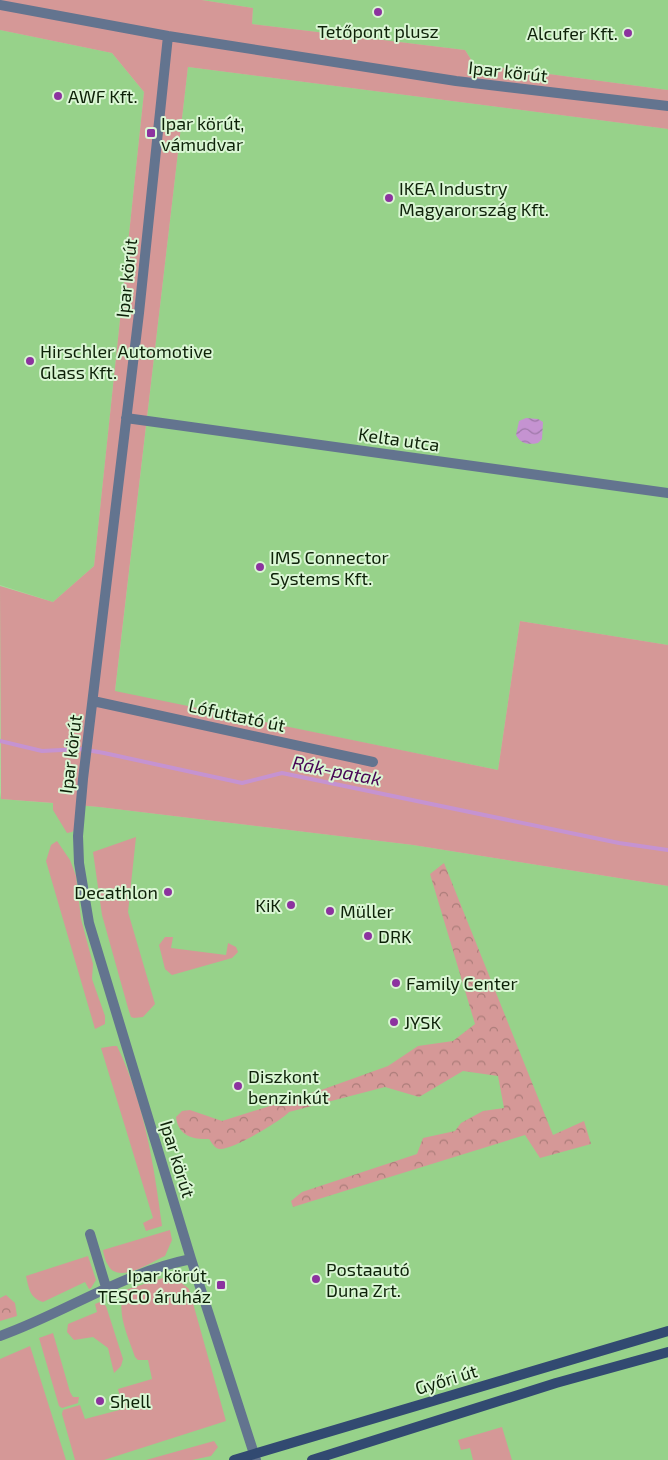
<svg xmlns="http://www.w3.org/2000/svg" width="668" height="1460" font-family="'Exo 2',sans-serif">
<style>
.built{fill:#97d28a}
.green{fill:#d59897}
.forest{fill:url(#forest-crowns)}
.water{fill:url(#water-waves)}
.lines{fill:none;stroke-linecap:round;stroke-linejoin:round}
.stream{stroke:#c593d1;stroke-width:4}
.street{stroke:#63748f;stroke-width:10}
.secondary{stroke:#324a71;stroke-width:10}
.poi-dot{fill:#8c339f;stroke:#daf6d4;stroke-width:2}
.labels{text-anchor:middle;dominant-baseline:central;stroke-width:4;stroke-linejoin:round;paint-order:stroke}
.poi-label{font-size:18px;fill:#0d2108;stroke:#daf6d4;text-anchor:start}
.street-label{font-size:18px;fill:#0d2108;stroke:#daf6d4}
.water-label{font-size:19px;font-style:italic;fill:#480655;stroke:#daf6d4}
</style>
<defs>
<pattern id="forest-crowns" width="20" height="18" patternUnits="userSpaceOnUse" patternTransform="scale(1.25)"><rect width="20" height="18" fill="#d59897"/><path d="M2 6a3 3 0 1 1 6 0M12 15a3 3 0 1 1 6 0" fill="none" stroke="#ab7c79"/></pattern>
<pattern id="water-waves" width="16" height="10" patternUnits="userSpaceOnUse" patternTransform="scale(1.25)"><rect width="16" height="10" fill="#c593d1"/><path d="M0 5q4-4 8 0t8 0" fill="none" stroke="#9e78a8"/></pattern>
</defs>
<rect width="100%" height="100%" fill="#a7dd9a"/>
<!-- built -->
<path class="built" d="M202,0h466v90l-194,-26 -9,-14 -213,-26 1,-16z
M0,30l112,23 32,39 -50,474 -41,36 -53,-17z
M188,67l480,62v516l-148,-24 -22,149 -383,-78z
M0,792l1,7 98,8 314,38 255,41v574h-668z"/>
<!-- green -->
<path class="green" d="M0,0h202l51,8 -1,16 213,26 9,14 194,26v39l-480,-62 -73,624 383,79 22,-149 148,24v241l-255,-41 -314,-38 -23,-2v23l-4,4 -5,1 -14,-23v-7l-52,-4 -1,-213 53,16 41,-36 50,-474 -32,-39 -112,-23z
M136,837l-8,75 27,92 -12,13 -9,1 -3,-1 -3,-9 -26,-93 -9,-63z
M57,841l13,19 6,16 5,43 12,45 -1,15 13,37v8l-10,5 -49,-168 5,-16z
M165,937h8l-2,11 55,7 2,-12 8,4 2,5 -6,6 -60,17 -7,-6 -6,-24z
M113,1046h4c27,56 37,119 45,180l-16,5 -3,-8 10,-5 -52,-170z
M170,1230l2,10 -7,16c-14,6 -47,29 -57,9 -3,-4 -4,-10 -5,-15z
M88,1256l8,24 -5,8 -2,1 -4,-7 -42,20c-13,-4 -14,-13 -17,-26z
M163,1278l15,2 11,9 37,132 -122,39h-29l-13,-46 1,-4 17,-5 5,14 38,-10 -5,-20 34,-10 -4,-19h-10l-3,-3c-7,-21 -20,-46 -10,-67z
M100,1302l6,4 17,53 -2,7 -7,7 -6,-25 -15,-11 -19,3 -7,-8 1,-8 29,-12 -2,-8z
M53,1333l17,59 3,5h6l-1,6 -16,5 -3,-2 -20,-68z
M30,1346l36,114h-66v-101z
M502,1427l10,33h-39l-3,-12 -9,2 -3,-10z
M214,1441l4,6 -7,9 -19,4h-46z"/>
<!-- forest -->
<path class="forest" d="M444,863l109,272 31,-14 7,23 -51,14 -15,-23 -232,72 -2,-6 11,-9 115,-38 6,-16 32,-7 6,-8 22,-12 21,-3 -6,-32 -35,-5 -44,26 -34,-10 -96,25c-8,9 -57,38 -69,37 -5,0 -8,-6 -11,-10 -17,1 -31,-4 -33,-22l6,-6 8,-1 32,11 102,-32 64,-23 30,-20 35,-5 22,-17 -45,-150z
M6,1295l9,8 2,13 -17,5v-23z"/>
<!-- water -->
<path class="water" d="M526,418l12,1 5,3 -1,17 -4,4c-10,2 -17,1 -22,-8l3,-14z"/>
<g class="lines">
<!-- stream -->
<path class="stream" d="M0,741l42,10 39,-2 23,4 138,30 40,-10 337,70 49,7"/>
<!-- street -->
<path class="street" d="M0,5l168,31 288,45 212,25
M168,36l-29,277 -56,466 -5,57 1,27 10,60 102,336 65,201
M126,418l542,75
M93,701l280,61
M90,1234l16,53
M0,1336c65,-23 122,-63 191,-77"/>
<!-- secondary -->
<path class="secondary" d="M234,1460l434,-129
M312,1460l244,-77 112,-31"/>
</g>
<!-- markers -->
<g class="poi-dot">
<circle cx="378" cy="12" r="5"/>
<circle cx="628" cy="33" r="5"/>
<circle cx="58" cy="96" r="5"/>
<rect x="146" y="128" width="10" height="10" rx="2.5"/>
<circle cx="389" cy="198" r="5"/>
<circle cx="30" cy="361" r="5"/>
<circle cx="260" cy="567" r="5"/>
<circle cx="168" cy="892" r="5"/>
<circle cx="291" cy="905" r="5"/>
<circle cx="330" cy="911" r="5"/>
<circle cx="368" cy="936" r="5"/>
<circle cx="396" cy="983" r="5"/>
<circle cx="394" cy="1022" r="5"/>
<circle cx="238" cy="1086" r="5"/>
<circle cx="316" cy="1279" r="5"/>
<rect x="216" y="1280" width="10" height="10" rx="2.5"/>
<circle cx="100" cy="1401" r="5"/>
</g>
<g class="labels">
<!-- poi labels -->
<g class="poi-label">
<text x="378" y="31" text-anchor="middle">Tetőpont plusz</text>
<text x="618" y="33" text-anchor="end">Alcufer Kft.</text>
<text x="68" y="96">AWF Kft.</text>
<text x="161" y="123">Ipar körút,<tspan x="161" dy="21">vámudvar</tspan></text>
<text x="399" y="188">IKEA Industry<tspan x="399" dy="21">Magyarország Kft.</tspan></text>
<text x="40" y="351">Hirschler Automotive<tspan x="40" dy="21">Glass Kft.</tspan></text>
<text x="270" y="557">IMS Connector<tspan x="270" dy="21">Systems Kft.</tspan></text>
<text x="158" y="892" text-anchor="end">Decathlon</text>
<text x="281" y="905" text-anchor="end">KiK</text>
<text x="340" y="911">Müller</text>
<text x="378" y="936">DRK</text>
<text x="406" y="983">Family Center</text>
<text x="404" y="1022">JYSK</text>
<text x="248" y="1076">Diszkont<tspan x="248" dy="21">benzinkút</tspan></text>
<text x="326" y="1269">Postaautó<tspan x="326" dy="21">Duna Zrt.</tspan></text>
<text x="211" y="1275" text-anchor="end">Ipar körút,<tspan x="211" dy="21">TESCO áruház</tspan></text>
<text x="110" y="1401">Shell</text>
</g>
<!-- street labels -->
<g class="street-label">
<text transform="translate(508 71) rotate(6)">Ipar körút</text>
<text transform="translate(126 278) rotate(-84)">Ipar körút</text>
<text transform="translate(399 439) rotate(8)">Kelta utca</text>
<text transform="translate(237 715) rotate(12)">Lófuttató út</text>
<text transform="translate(70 754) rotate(-83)">Ipar körút</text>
<text transform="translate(178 1159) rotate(73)">Ipar körút</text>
<text transform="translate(446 1379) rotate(-17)">Győri út</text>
</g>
<!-- water labels -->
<g class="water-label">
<text transform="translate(337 770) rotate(11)">Rák-patak</text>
</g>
</g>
</svg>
